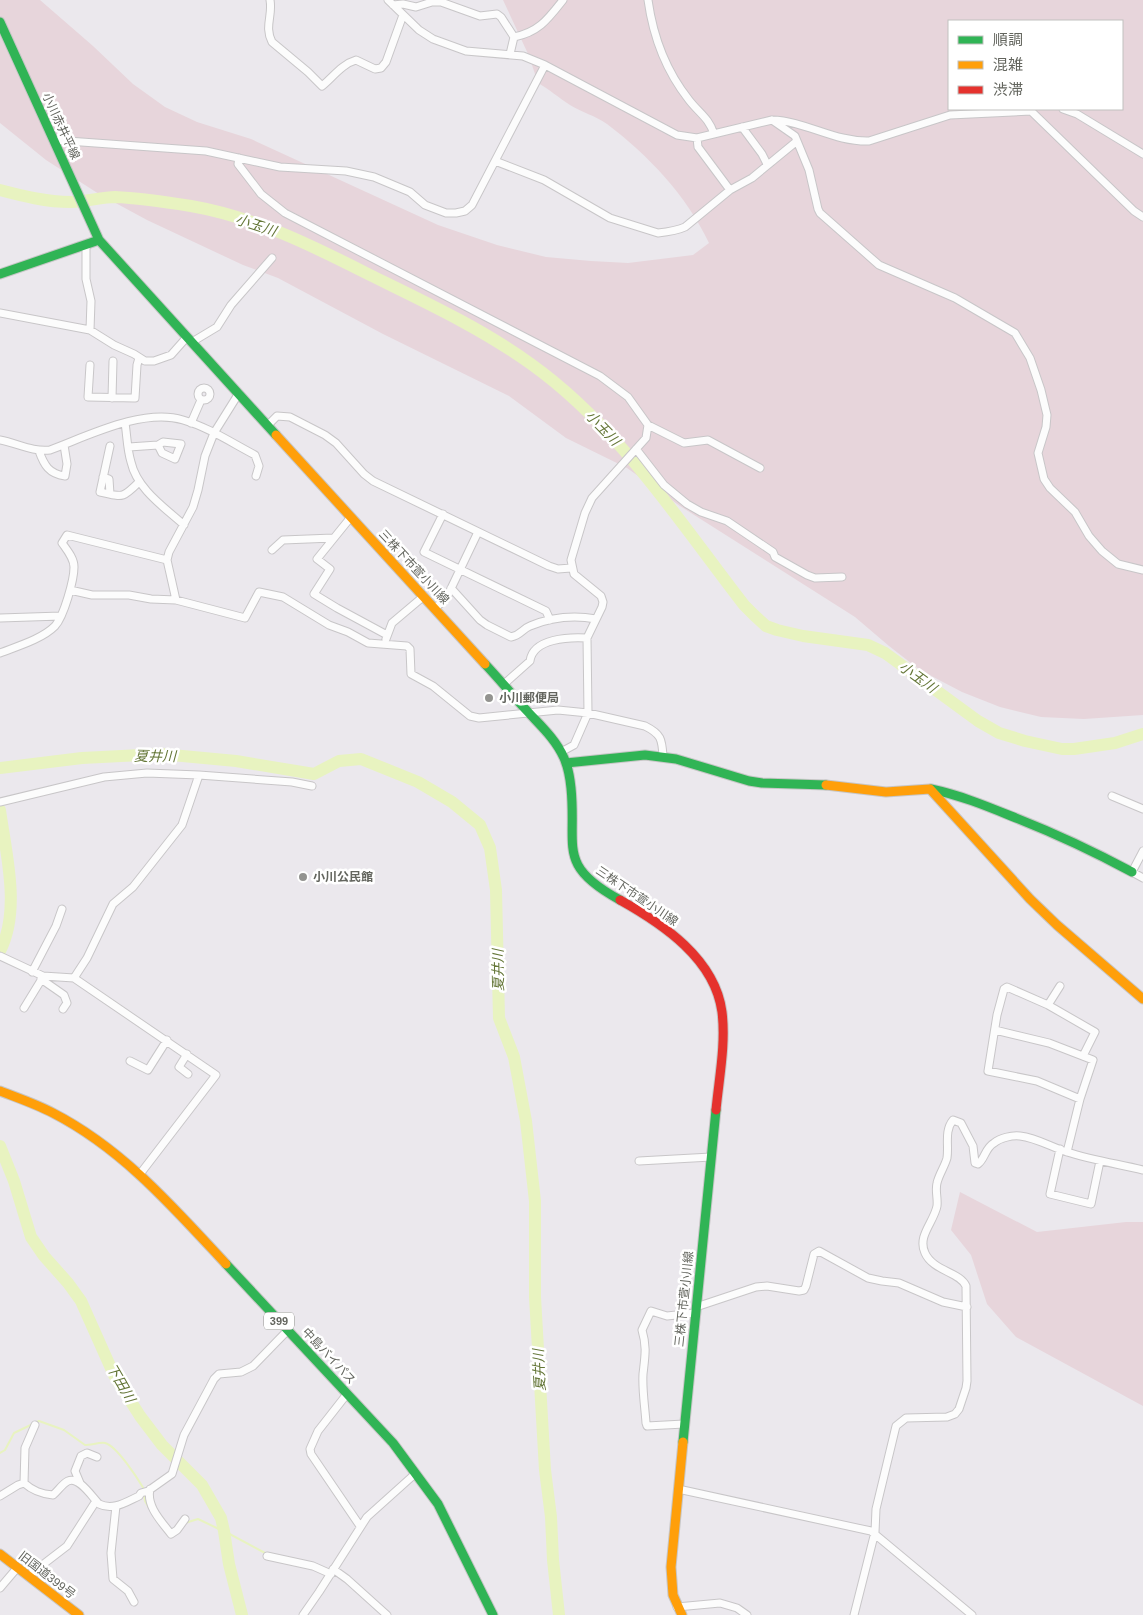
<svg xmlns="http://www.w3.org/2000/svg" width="1143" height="1615" font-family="Arial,'Noto Sans JP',sans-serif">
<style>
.green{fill:#e7d5db;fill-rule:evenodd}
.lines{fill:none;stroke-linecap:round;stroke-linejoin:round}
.stream{stroke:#e8f3c0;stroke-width:2}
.river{stroke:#e8f3c0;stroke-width:12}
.street-casing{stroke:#c8c6c8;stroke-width:9}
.fast-casing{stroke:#c7c6c6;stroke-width:11}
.slow-casing{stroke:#c7c6c6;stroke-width:11}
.jam-casing{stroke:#c7c6c6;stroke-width:11}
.street{stroke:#fcfcfc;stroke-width:7}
.fast{stroke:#30b455;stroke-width:9}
.slow{stroke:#ff9f0a;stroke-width:9}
.jam{stroke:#e5322d;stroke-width:9}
.poi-dot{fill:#939390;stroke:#fff;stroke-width:2}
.labels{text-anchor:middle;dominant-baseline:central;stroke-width:5;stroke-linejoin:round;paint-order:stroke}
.shield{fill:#fff;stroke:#92938e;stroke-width:1}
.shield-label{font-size:11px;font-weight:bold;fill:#63655e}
.street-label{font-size:12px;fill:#63655e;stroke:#fff}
.poi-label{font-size:12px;font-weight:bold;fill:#63655e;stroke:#fff;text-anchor:start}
.water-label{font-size:14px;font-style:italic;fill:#647637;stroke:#fff}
</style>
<rect width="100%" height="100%" fill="#ebe8ed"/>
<!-- green -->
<path class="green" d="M0,0h40l53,46 40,38 32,23 32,15 54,17 187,86 59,20 49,12 45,4 37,2 65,-8 16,-12c-22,-47 -61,-88 -102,-119 -11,-8 -26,-12 -37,-19 -11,-7 -21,-16 -32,-22l-9,-27 -26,-56h640v715l-59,4 -43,-2 -41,-10 -38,-15 -42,-22 -31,-24 -34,-29 -175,-111 -53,-38 -61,-30 -57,-42 -126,-62 -105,-56 -35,-13 -96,-45 -48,-26 -53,-34 -46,-37zM949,21h173v88h-173z
M960,1192l77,40 89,-10h17v184l-127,-69 -29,-33 -16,-49 -20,-25z"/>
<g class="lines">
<!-- stream -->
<path class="stream" d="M0,1453l5,-3 9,-17 25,-12 25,9 21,15c6,0 15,-3 20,-2 12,3 33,36 39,46
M144,1494l1,7 4,7
M185,1523l13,-4 23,11 3,-1
M224,1531l43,23"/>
<!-- river -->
<path class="river" d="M0,190c23,6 46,12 71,12 14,0 31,-5 44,-5 25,1 51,5 76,9 64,11 122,40 179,69 55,27 111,53 161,89 88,63 147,156 213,241l10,10 12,11 11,4 26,6 65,9 17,8 93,68 21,12 26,8 37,8h12l41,-6 28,-9
M0,768l82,-10 79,-4 75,7 78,13 25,-13 22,-2 57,23 34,20 28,23 10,23 6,42 3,128 15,39 12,64 9,80v96l10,173 6,47 2,43 6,55
M0,810c6,44 21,100 0,141
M0,1146l14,35 17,56 13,19 24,27 13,18 33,74 26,41 22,29 40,40 19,33 3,13 5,33 13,51"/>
<!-- street casing -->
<g class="street-casing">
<path id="street" d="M270,0c3,16 -6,26 2,42l36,30 14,14c11,-9 20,-22 34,-26l19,9 6,-1 5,-6 17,-47
M648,0c5,36 18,71 41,100 10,13 20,18 25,34
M393,5l10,-1 13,3 16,-5h9l39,14 17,-2 4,3 13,20 -4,17
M514,37c25,-5 34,-18 49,-37
M545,65l132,70 20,3 75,-18c34,1 62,22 97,21l81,-26 81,-4 103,100 9,6
M1063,109l14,5 66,40
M772,120l23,16 14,34 9,39 2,4 59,52 76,33 60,35 15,25 11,32 6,25 -1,12 -8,26 6,26 6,9 25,24 14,24 13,15 16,13 25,6
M742,127l20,27 5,10
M54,140l152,11 74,16 66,4 28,6 36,15 15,13 21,8h10l9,-2 7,-6 73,-140 -22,-9 -57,-5 -33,-12 -14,-9 -31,-30
M239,158l-1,6 23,30 24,19 315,163 28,21 20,28 -2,13 -54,60 -7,15 -14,47 3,14 27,22 2,6 -1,5 -15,31 1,75 -14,32 -13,7
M495,161l49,19 66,38 48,15c9,-1 18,-2 27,-6l45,-37 -32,-43 -1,-9
M730,190l22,-12 45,-37
M86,244v35l5,22 -1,29
M0,313l90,17 24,15 20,9 11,7h9l17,-6 16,-18
M192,342l25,-15 14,-22 41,-47
M90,365l-2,32 47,1 2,-33 2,-7
M198 394a6 6 0 1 1 12 0a6 6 0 1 1-12 0Z
M112,398l1,-37
M125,423c2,12 2,26 6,39 6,27 33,45 53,63
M191,423l10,-23
M268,425l9,-9 13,1 35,18 11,8 28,31 9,7 176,85 9,3 13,-1
M648,425l36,18 24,-3 52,28
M0,440c17,3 32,12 50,10 38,-14 92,-42 133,-30 25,7 49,23 72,35l4,11 -3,10
M163,442l18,2 -6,15 -13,-6 -4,-8z
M110,446l-10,46c23,5 22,7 39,-10
M129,447l29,-2
M636,449l28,36 23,19 14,8 26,9 46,31 2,5 32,18 8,3 27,-1
M39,451c5,14 10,23 26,25l2,-12 -3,-19
M103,477l6,2 1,15
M443,514l-19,38 122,59 4,9
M351,517l-34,42 13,10 -16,25 23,14 50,27
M272,550l11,-10 50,-2
M451,588l29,32 7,5 24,12c10,-2 11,-8 19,-11 22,-9 43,-11 66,-7
M70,590l22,5h37l22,4 25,1 69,18 14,-26 24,5 46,28 19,7 20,11 39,3 3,3 1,25 22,12 37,30 9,2 79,-8 30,3 57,13c16,8 17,13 18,30
M176,600l-9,-40 2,-8 24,-45 5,-17 7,-34 9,-23 25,-40
M435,608l11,-9 32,-67
M0,618l61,-2
M386,639l6,-16 32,-27
M0,653c18,-7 42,-14 55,-27 9,-10 19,-46 19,-59 0,-9 -7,-17 -12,-24l5,-8 100,25
M504,684l26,-23c3,-23 40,-24 57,-23
M1112,796l31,13
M0,802l104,-25 43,-4 52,2 93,7 20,4
M1143,851l-11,21 11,6
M0,956l43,20 31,2 13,-20 26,-54 20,-17 49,-62 17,-50
M32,972l24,-46 6,-17
M74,978l142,97 -76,99
M41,979l23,16 3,8 -4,6
M1048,1005l12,-19
M24,1008l19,-31
M995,1030l54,13 44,17 -13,39 -13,53
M187,1054l-8,13 9,7
M130,1061l18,9 19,-30
M1080,1099l-43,-18 -49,-10 9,-56 7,-26 3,-2 41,18 47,27 -12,24
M1060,1149l-10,45 41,10 9,-43
M639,1161l72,-4
M696,1307l60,-20 11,-1 32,5 5,-1 2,-4 8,-32 5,-3 49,27 14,3 17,2 44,19 24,5
M347,1394l-29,37 -8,18 1,5 49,72
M684,1424l-37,2 -1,-3c-1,-16 -4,-33 -3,-49 2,-18 4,-27 -1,-44l9,-19 16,5 28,-3
M24,1483l1,-35 10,-23
M80,1483l-5,-12 6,-15 6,-3 10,4
M150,1489c-4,17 11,32 21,45l6,-4 8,-11
M678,1489l193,42 101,84
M0,1496l18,-11 6,-2c9,8 17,11 29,12 5,-4 9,-11 15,-14 11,-5 24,16 31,23 14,7 27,-2 40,-8l2,-3 7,-2 24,-17 12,-39 30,-56 5,-5 22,-2 12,-6 35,-36
M116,1506l-5,47 2,26 15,12 6,11
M267,1556l46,10 18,8
M333,1569l14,10 40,36
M28,1576l39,-30 29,-45
M0,1588l17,-20
M677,1607l43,-4 17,5 10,7
M303,1615l16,-23 48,-75 49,-44
M854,1615l21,-83 1,-23 20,-83 10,-8 41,-1 8,-3 4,-5 7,-21 1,-7 -1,-95c-6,-14 -33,-15 -41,-33 -8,-17 9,-31 12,-47 1,-8 -2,-15 0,-23 2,-9 8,-17 10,-25 2,-13 -3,-27 6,-38l8,3 12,23 2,17 3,1c7,-5 7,-16 16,-21 6,-5 18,-8 26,-7 17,2 31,11 47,16 25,8 51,12 76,18"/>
</g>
<!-- fast casing -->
<g class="fast-casing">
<path id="fast" d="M0,22l99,218 177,195
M0,274l99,-34
M485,664c15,16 29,33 44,49 13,14 27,27 35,45 4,9 6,20 7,30 6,60 -15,77 49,112
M566,763l79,-8 31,4 73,22 13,2 64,2
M931,789c28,6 53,16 80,27 41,16 82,35 121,56
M226,1264l167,179 45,61 55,111
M683,1442l33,-332"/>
</g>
<!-- slow casing -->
<g class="slow-casing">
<path id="slow" d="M276,435l209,229
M826,785l60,7 44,-3 100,110 27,26 86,74
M0,1091c18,7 36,13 53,22 70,36 121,95 173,151
M0,1554l79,61
M682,1615l-9,-20 -2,-28 12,-125"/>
</g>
<!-- jam casing -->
<g class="jam-casing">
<path id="jam" d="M620,900c43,24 95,59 102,112 4,32 -3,66 -6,98"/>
</g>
<!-- street -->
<use href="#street" class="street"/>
<!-- fast -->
<use href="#fast" class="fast"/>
<!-- slow -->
<use href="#slow" class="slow"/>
<!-- jam -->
<use href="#jam" class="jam"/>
</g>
<!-- markers -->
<g class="poi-dot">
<circle cx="489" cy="698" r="5"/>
<circle cx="303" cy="877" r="5"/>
</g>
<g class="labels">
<!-- shield labels -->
<rect class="shield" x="264" y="1312.5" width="30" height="17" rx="4"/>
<g class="shield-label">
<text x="279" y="1321">399</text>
</g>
<!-- street labels -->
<g class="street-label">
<text transform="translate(61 126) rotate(65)">小川赤井平線</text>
<text transform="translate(414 567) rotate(47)">三株下市萱小川線</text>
<text transform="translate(637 896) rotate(34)">三株下市萱小川線</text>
<text transform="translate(684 1299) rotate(-84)">三株下市萱小川線</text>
<text transform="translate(329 1356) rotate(47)">中島バイパス</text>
<text transform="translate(47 1575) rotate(38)">旧国道399号</text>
</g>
<!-- poi labels -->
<g class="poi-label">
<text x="499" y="698">小川郵便局</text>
<text x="313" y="877">小川公民館</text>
</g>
<!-- water labels -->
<g class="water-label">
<text transform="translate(256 225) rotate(18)">小玉川</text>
<text transform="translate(603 428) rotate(46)">小玉川</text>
<text transform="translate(918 677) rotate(36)">小玉川</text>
<text transform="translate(155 756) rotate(1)">夏井川</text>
<text transform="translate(498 970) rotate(-91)">夏井川</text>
<text transform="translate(539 1370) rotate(-93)">夏井川</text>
<text transform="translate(121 1383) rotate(60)">下田川</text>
</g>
</g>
<!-- legend -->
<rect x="948" y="20" width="175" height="90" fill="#ffffff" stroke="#c1c1bf"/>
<rect x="958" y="36" width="25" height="8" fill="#30b455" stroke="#c1c1bf"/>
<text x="993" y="45" font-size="15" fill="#63655e">順調</text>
<rect x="958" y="61" width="25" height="8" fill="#ff9f0a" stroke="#c1c1bf"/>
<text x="993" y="70" font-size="15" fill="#63655e">混雑</text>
<rect x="958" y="86" width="25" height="8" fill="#e5322d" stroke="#c1c1bf"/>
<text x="993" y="95" font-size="15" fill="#63655e">渋滞</text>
</svg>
